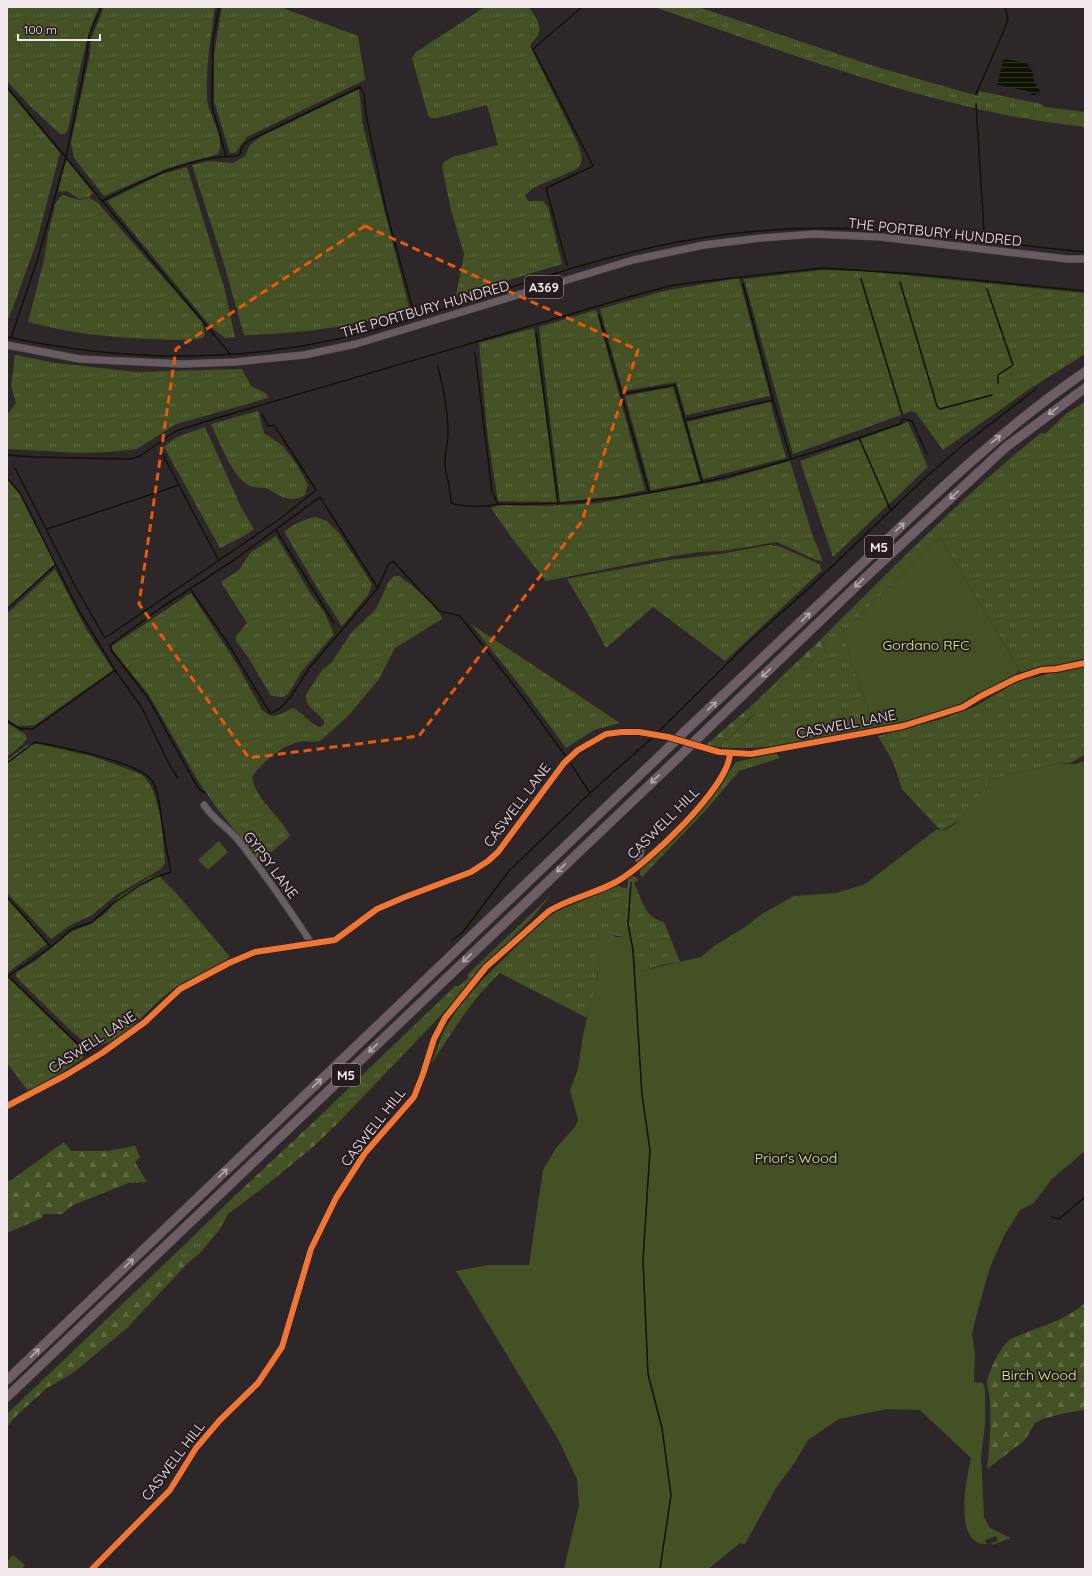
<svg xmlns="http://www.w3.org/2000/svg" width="1092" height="1576" font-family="Quicksand,sans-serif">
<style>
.grass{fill:url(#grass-tufts)}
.forest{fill:url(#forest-firs)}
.park{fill:#445124}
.water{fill:url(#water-rules)}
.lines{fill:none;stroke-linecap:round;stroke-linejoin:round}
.stream{stroke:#0e1304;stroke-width:1.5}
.minor-casing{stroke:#4a4447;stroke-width:8}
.major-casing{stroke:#4a4447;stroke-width:8}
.highway-casing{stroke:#4a4447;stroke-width:10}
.minor{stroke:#666163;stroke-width:6}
.major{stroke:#665c61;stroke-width:7}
.highway{stroke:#6d5e66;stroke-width:9}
.highway-bridge-casing{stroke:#4a4447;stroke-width:10;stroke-linecap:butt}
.highway-bridge{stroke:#6d5e66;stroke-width:9}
.cycleway-casing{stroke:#271b1f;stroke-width:8}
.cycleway{stroke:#f07635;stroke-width:6}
.oneway{stroke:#b7abb0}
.marked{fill:none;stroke:#e8590c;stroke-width:3;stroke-dasharray:8 5;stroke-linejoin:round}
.labels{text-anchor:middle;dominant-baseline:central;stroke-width:4;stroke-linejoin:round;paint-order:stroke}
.shield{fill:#271b1f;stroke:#b6acaf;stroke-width:1}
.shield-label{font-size:13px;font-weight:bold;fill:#f3eaed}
.street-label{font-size:14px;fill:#f3eaed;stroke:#271b1f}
.park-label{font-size:14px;fill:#d2f38d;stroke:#271b1f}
</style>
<defs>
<pattern id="grass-tufts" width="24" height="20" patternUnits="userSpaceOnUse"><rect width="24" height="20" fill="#445124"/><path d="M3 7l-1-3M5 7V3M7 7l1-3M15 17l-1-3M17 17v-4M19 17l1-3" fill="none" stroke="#5f6a44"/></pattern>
<pattern id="forest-firs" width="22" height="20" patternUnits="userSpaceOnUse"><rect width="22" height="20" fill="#445124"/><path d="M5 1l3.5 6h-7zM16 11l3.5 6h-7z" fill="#5f6a44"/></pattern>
<pattern id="water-rules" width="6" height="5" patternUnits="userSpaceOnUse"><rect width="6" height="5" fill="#0e1304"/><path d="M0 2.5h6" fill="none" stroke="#323629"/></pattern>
</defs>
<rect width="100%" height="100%" fill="#2e272a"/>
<!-- grass -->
<path class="grass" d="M7,7h92c-17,38 -21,78 -30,118 -1,5 -2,10 -9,9l-28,-26 -25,-27z
M104,7h111c-4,28 -10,65 -8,93 2,16 19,38 11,54l-50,14 -64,28 -30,-38 -3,-15 19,-89 1,-15z
M222,7h58l78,29 7,44 -118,57 -12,16h-5l-16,-52v-47z
M485,7h44c5,8 14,18 9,28 -2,4 -6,6 -8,11l47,96c4,11 9,20 -2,28l-40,17 -10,8 3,6h15l5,6 14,57 -106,32 8,-42 -13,-44 -9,-43 2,-5 8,-5 46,-12 -11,-40 -50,13h-6l-3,-3 -16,-57 4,-6z
M654,7h44l182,61 98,28 1,-5 62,13 4,3 40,5v15c-23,-3 -46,-6 -69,-10 -124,-24 -243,-69 -362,-110z
M7,89l53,64 -24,91 -27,74h-2z
M359,89l4,37 47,185c-54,15 -110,23 -166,24l-20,-71 -32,-99 18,-4 23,2 12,-7 5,-11 10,-8z
M66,159l27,34 -4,4 -10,2 -12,-8 -9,1z
M187,167l37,120 11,50 -10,1 -14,-11 -104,-126 55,-27z
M62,195l17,5 10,-2 8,4 105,120 3,12 -2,4c-16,3 -32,2 -48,1 -43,-1 -86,-6 -127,-17l16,-62 4,-26 8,-32z
M822,270l41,1 222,22v61l-54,34 -88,62 -27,-37 -4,-2 -119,43 -49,-175z
M739,278l31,118 -84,19 -10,-33 -53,9 -23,-82 64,-18z
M596,310l49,180 -27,6 -58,6 -21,-175z
M534,328l23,174 -59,-1 -10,-62 -9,-96z
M15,355l41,8 80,9 106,-3 9,17 16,8 1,4 -92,26 -39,25 -29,3 -28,1 -73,-4 1,-35 8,-11 -5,-17z
M673,387l27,94 -49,9 -26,-94z
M770,402l16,56 -83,21 -16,-57z
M1085,402v258l-27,7 -19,-1 -17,8 -82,-137 -98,96 32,94c-51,10 -102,25 -155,20l36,-33 -6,-6 46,-44 9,5 24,-23 -8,-6c72,-71 142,-144 221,-207h5l21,-20z
M258,411l6,22 19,13 14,19 11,20 -4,11c-16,6 -20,2 -34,-6 -6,-4 -14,-1 -20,-4 -18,-9 -31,-45 -39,-62z
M908,422l20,45 -95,90 -33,-96z
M205,427l36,80 13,22 -10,7 -24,12 -56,-101 13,-10z
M790,461l22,73 11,27 -7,-1 -39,-18 -55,9 -23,1 -43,7 -110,22 -35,-44 -20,-29 9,-3 47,1 52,-3 125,-23z
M7,478l12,15 37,70 -49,47z
M316,517l11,4 12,12 33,51 -4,11 -26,31 -27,-42 -30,-51v-2c8,-7 22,-13 31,-14z
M276,536l36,60 12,16 10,22 -32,37 -14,23 -5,3 -12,-1 -23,-39 -12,-16v-5l11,-13 -26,-41 18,-12 11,-17z
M770,545l11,2 38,17 3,6 -97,91 -72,-54 -47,41 -18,-34 -21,-35 102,-19 51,-6z
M55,569l31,60 27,41 -78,55 -18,1 -10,-7v-105z
M394,576h5c9,6 42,33 43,43l-47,29 -16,31 -30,36 -29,26c-7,2 -14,-1 -22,1 -16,4 -37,21 -46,35 4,24 28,38 38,59l-30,26 -44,-55 -19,-28 -48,-84 -37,-46v-3l79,-53 45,70 26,47c14,12 19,2 32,-2l22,18 4,1 4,-3v-3c-6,-9 -22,-15 -17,-28l15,-23 10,-8 19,-29 25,-24 13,-28z
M471,624l149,99 -26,7 -28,18 -41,-56z
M1085,665v90l-15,8 -14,1 -65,15 -6,11 -25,30 -19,11 -39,-42 -9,-27 -15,-26 60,-16 36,-13 39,-23 10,-4z
M7,723l18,11 2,5 -5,6 -15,12z
M39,744l56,13 46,17c20,15 22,65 24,89l-4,6 -45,26 -24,20 -23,11 -18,13 -44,-46v-133l20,-15z
M776,753l4,5 -41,13 -33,39 -64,67 -3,-5 5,-6 64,-66 28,-38z
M158,875l19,19 53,63c-16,13 -37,19 -54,30 -22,13 -59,66 -88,58l-19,-16 -49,-48 -4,-5 1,-4 17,-10 38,-31 17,-6 17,-12 14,-17 29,-18z
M634,876l5,4 -5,3c8,16 10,34 30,39l16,40 -18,3 -21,6 -10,-20 -4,-14c-14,0 -16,-5 -29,-6 4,30 -2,58 -11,87l-87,-45c-30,28 -46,57 -69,91l13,-34 14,-22 25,-29 42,-41 25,-23 16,-8 52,-21 7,2 3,-1v-8z
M552,894l-20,24 -43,43 -47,53 -103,108 -18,-7 134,-129h4l9,-8v-4z
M7,898l40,46 -40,29z
M9,978l74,73v7l-30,20 -25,13 -21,-28v-84z
M242,1189l10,7 -24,18 -8,15 -19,23 -14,12 -10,-12z"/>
<!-- forest -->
<path class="forest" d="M820,640l8,6 -24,23 -9,-5z
M749,708l6,5 -36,34 -13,-2z
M321,1115l18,7 -26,25 -54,44 -7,5 -10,-7z
M64,1142l7,9h36l28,-5 5,11 -5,5 12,20 -18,1 -56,22 -11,9h-19l-1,4 -35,15v-53l3,1z
M177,1252l10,12 -60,64 -54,45 -26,15 -31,28 -9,11v-13z
M1085,1303v107l-20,3 -22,6 -8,4 -10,17 -38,29c3,-23 4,-45 3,-67 0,-7 -2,-12 -3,-18 0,-11 15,-40 24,-45 25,-12 53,-17 74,-36z"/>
<!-- park -->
<path class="park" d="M940,537l80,134 -23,14 -20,8 -9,8 -24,9 -33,11 -37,6 -32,-94z
M1085,761v390l-34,29 -17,23 -14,7 -16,26 -14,31 -14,50 -4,17 3,19 -1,29 9,1 2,6v37l-4,30 3,61 6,11 21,10 -19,7 -1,-2 7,-2 -2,-5 -11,4 2,4c-35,3 -20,-68 -16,-86l-51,-48 -33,-1 -48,10 -31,21 -13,22 -19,26 -31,56 -5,-1 -29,24 -5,2h-142l15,-64 -2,-26 -19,-40 -102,-168 32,-6h41l14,-95 13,-22 19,-21 3,-7 -8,-30 8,-21 5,-34 15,-61 1,-31 -1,-13 9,1 9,6h11l4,14 10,20 60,-14 13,-11 31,-19 17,-13 32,-18 43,-3 28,-9 72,-55 4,2c18,-5 26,-20 37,-34 5,-6 10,-10 13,-18l65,-15h20z
M219,841l9,11 -20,18 -10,-10z
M13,1555l12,10 -3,4h-15v-8z"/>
<!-- water -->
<path class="water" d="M1006,59l21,4 6,9 1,10 6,9 -1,3 -7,1 -4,-4 -31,-6 6,-25z"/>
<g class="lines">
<!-- stream -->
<path class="stream" d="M219,7l-6,34 -1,65 14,50
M7,87l224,268
M976,94l29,-66 3,-9 -3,-12
M976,104l8,127
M102,201c43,-21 86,-45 135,-45l3,-2 2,-8 8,-6 110,-53 4,7 2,20 20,96 29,107
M567,265l-21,-77 47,-22 -60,-117 49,-42
M861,279l41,135
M900,282l37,124 3,3 52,-14
M743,284l30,116 18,59
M987,289l26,76 -15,10v8
M599,315l50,177
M536,333l22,171
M7,337c121,26 239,27 360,-5 111,-30 219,-76 334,-94 74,-12 151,-12 225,-4 53,6 106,13 159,18
M11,338l27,-80 28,-101 20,-96 3,-26 12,-28
M475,353l17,139 6,12
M438,366c5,22 10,44 10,67 0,11 -4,23 -3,34 2,12 6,23 6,36 9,4 37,4 47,1 140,4 270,-35 402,-80l3,-5 9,2 15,33
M621,394l54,-9 27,97
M685,420l88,-20
M859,438l32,73
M162,453l57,108
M7,455l27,2 97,2 9,-3 36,-25 38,-12 418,-123 37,-10 20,-3 133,-15 94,6 169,17
M15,468l60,118 30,52 176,-120 34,-27v-3l-41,-63 -6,1 -6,-12
M7,478l13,15 58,116 37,61 27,38 28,58 8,12
M47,529l132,-44
M276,530l58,93
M190,589l36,51 44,73c18,-4 30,-33 41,-47l67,-78
M7,609l48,-44
M7,721l14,8h12l81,-58
M657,733l95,-94 56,-50 117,-111 38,-33 73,-56
M569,761l21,32
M7,763l28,-21c24,5 105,19 118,40 7,12 7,31 10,45 2,15 5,30 8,45l-15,5 -16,8 -29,20 -19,17 -20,7 -21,18 -44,30
M205,793l-6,-4 -5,-8 -46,-83 -37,-48 -1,-5 52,-38 72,-47 86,-63 58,91 10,-23 5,-4 46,50 21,5 64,83 43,59
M631,883l-3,41 5,26 9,145 8,55 -7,110 5,114 14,54 9,67 -11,74
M7,897l44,50
M452,940l10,-7 47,-62 81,-78 63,-56
M8,976l80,78
M1052,1217l7,2 26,-22"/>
<!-- minor casing -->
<g class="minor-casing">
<path id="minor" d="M204,805c9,14 23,22 34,35 27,33 50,68 74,104
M639,860l3,-16
M7,1106l59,-31 36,-22 43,-31 35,-33 49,-26 26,-11 80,-12 42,-31 28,-12 66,-25 17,-11 10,-9 66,-89 14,-13 28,-16 16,-2h17l29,5 51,15 32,2 152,-28 60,-19 18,-11 36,-18 24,-8 15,-1 29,-6
M92,1569l78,-79 26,-42 24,-28 38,-37 24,-36 29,-98 25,-51 29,-45 49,-56 9,-23 11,-35 11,-21 41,-51 63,-56c21,-13 45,-17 67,-29 29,-16 114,-96 114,-129"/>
</g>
<!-- major casing -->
<g class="major-casing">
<path id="major" d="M7,345l73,14 103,5 52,-2 69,-7 52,-11 277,-84 71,-15 57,-7 53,-4 66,3 187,22h18"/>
</g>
<!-- highway casing -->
<g class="highway-casing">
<path id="highway" d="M683,733c63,-60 126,-119 189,-179 68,-65 135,-129 213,-182
M698,738l169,-162 139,-129 79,-59
M7,1380l662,-633
M7,1397l677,-645"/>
</g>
<!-- minor -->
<use href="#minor" class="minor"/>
<!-- major -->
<use href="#major" class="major"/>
<!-- highway -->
<use href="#highway" class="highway"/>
<!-- highway-bridge casing -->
<g class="highway-bridge-casing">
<path id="highway-bridge" d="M669,747l14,-14
M684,752l14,-14"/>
</g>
<!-- highway-bridge -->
<use href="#highway-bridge" class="highway-bridge"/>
<!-- cycleway casing -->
<g class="cycleway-casing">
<path id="cycleway" d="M7,1106l59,-31 36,-22 43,-31 35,-33 49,-26 26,-11 80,-12 42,-31 28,-12 66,-25 17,-11 10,-9 66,-89 14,-13 28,-16 16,-2h17l29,5 51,15 32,2 152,-28 60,-19 18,-11 36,-18 24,-8 15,-1 29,-6
M92,1569l78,-79 26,-42 24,-28 38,-37 24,-36 29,-98 25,-51 29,-45 49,-56 9,-23 11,-35 11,-21 41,-51 63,-56c21,-13 45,-17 67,-29 29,-16 114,-96 114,-129"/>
</g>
<!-- cycleway -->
<use href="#cycleway" class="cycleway"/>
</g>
<!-- one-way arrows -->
<defs><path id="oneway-shaft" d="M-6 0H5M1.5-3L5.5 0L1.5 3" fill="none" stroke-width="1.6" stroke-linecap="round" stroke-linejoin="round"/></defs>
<g class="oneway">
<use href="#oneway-shaft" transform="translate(1053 411) rotate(143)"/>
<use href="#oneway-shaft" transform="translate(996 439) rotate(-40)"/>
<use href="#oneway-shaft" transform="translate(954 495) rotate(138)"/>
<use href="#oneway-shaft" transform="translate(900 527) rotate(-44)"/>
<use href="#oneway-shaft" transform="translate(859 583) rotate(136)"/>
<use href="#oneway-shaft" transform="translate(806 617) rotate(-44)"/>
<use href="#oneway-shaft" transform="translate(766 673) rotate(137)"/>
<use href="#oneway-shaft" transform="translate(712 706) rotate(-44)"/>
<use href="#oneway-shaft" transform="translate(655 779) rotate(136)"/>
<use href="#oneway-shaft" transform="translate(561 868) rotate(136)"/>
<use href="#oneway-shaft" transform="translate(467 958) rotate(136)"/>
<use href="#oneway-shaft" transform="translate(373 1048) rotate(136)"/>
<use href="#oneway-shaft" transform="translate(317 1083) rotate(-44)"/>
<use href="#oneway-shaft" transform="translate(223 1173) rotate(-44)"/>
<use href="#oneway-shaft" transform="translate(129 1263) rotate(-44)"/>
<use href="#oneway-shaft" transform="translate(35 1353) rotate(-44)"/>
</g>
<!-- marked area -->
<path class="marked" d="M365,226l273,124 -56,171 -163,215 -170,22 -110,-154 37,-255z"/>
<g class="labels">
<!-- shield labels -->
<g class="shield">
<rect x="525" y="276" width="38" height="22" rx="3"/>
<rect x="865" y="536" width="28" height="22" rx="3"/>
<rect x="332" y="1064" width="28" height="22" rx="3"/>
</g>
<g class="shield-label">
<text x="544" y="287">A369</text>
<text x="879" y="547">M5</text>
<text x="346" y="1075">M5</text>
</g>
<!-- street labels -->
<g class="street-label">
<text transform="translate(935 232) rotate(6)">THE PORTBURY HUNDRED</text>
<text transform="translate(425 309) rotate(-16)">THE PORTBURY HUNDRED</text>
<text transform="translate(846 724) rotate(-11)">CASWELL LANE</text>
<text transform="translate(517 805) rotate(-53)">CASWELL LANE</text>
<text transform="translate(663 823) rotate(-45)">CASWELL HILL</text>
<text transform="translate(271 865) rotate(53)">GYPSY LANE</text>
<text transform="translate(92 1042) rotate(-33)">CASWELL LANE</text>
<text transform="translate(373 1127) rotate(-52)">CASWELL HILL</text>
<text transform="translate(173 1461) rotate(-53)">CASWELL HILL</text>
</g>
<!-- park labels -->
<g class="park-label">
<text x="926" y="645">Gordano RFC</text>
<text x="796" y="1158">Prior's Wood</text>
<text x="1039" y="1375">Birch Wood</text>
</g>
</g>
<!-- border -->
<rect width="1092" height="1576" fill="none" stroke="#f3eaed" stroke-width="16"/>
<!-- scale -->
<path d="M18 34v6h82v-6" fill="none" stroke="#f3eaed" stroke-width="2"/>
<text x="24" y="34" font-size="12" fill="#f3eaed" stroke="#271b1f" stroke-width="3" paint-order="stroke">100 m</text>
</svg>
